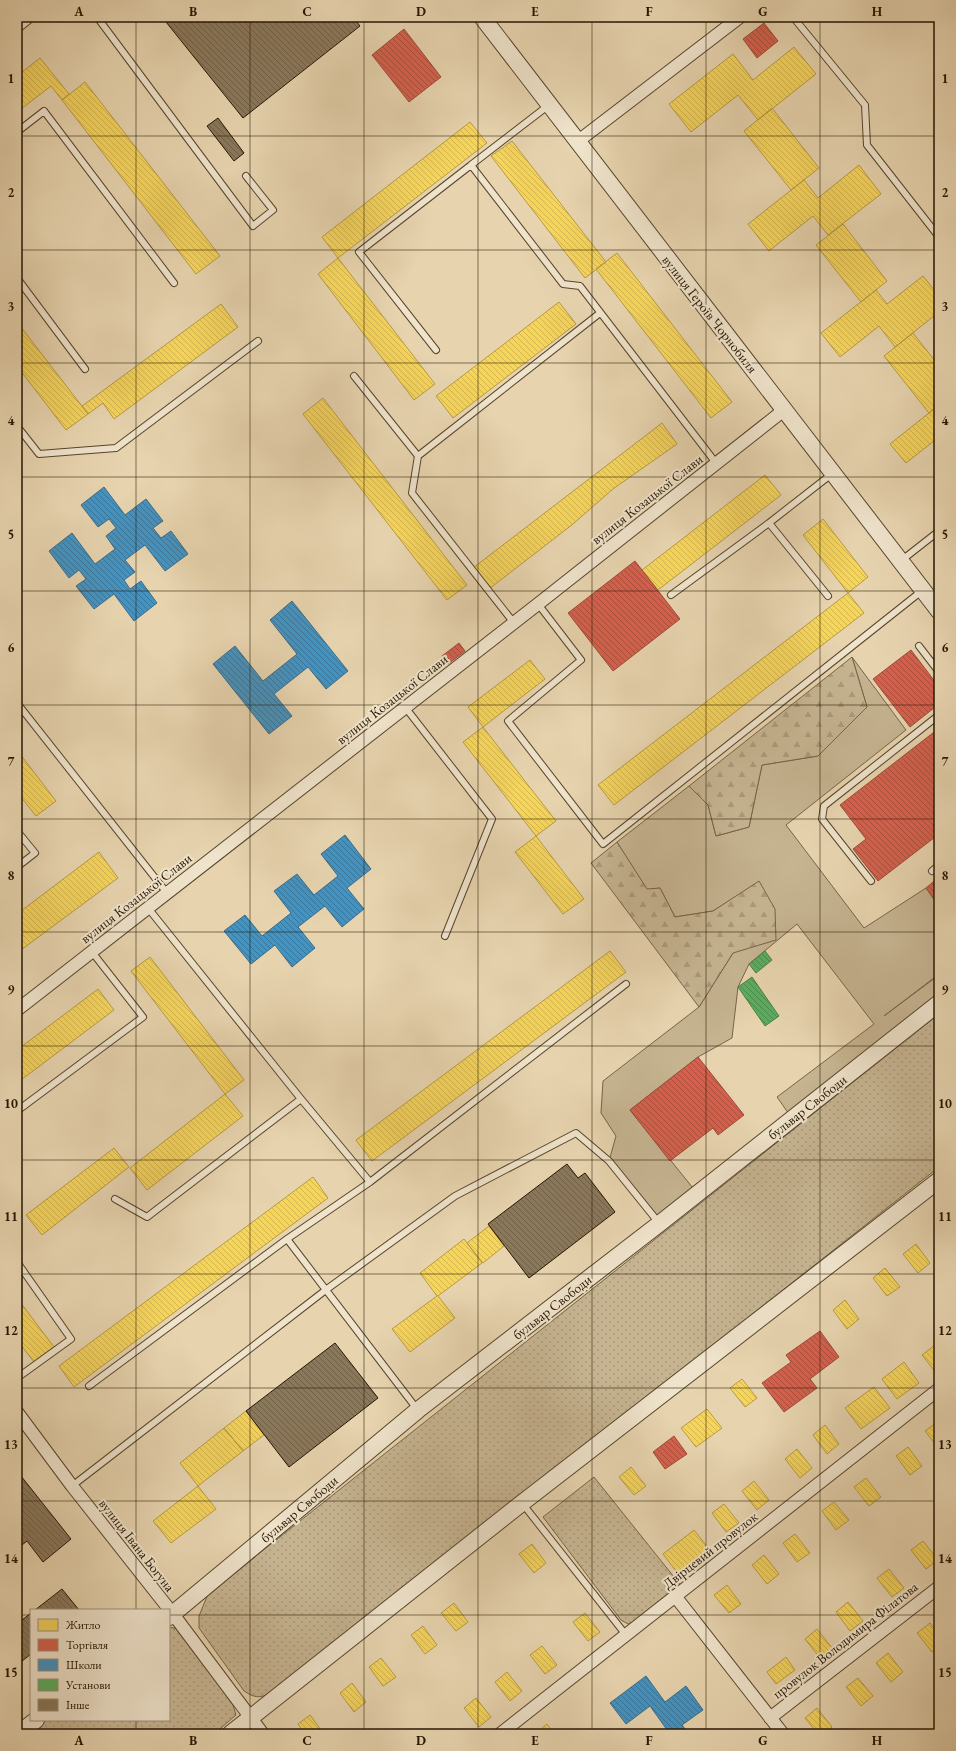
<svg xmlns="http://www.w3.org/2000/svg" width="956" height="1751" font-family="'EB Garamond',serif">
<style>
.grass{fill:#c6b491;stroke:#766449}
.forest{fill:url(#forest-firs);stroke:#766449}
.park{fill:url(#park-dots);stroke:#766449}
.homes{fill:url(#homes-back-hatch);stroke:#b79b41}
.shops{fill:url(#shops-back-hatch);stroke:#a14a36}
.schools{fill:url(#schools-back-hatch);stroke:#3a6d89}
.public{fill:url(#public-back-hatch);stroke:#4a8044}
.building{fill:url(#building-back-hatch);stroke:#251501}
.lines{fill:none;stroke-linecap:round;stroke-linejoin:round}
.service-casing{stroke:#56452c;stroke-width:8}
.minor-casing{stroke:#56452c;stroke-width:14}
.tertiary-casing{stroke:#56452c;stroke-width:18}
.service{stroke:#efe3cb;stroke-width:6}
.minor{stroke:#efe3cb;stroke-width:12}
.tertiary{stroke:#efe3cb;stroke-width:16}
.grid{fill:none;stroke:#251501;stroke-width:1;stroke-opacity:0.55}
.labels{text-anchor:middle;dominant-baseline:central;stroke-width:4;stroke-linejoin:round;paint-order:stroke}
.street-label{font-size:14px;fill:#251501;stroke:#efe3cb}
.neatline{fill:none;stroke:#251501;stroke-width:1.5}
.grid-label{font-size:13px;text-anchor:middle;font-weight:bold;fill:#251501}
</style>
<defs>
<pattern id="forest-firs" width="22" height="20" patternUnits="userSpaceOnUse"><rect width="22" height="20" fill="#c6b491"/><path d="M5 1l3.5 6h-7zM16 11l3.5 6h-7z" fill="#aa9a7b"/></pattern>
<pattern id="park-dots" width="8" height="8" patternUnits="userSpaceOnUse"><rect width="8" height="8" fill="#c6b491"/><path d="M2 2h.1M6 6h.1" fill="none" stroke="#aa9a7b" stroke-width="1.8" stroke-linecap="round"/></pattern>
<pattern id="homes-back-hatch" width="6" height="6" patternUnits="userSpaceOnUse"><rect width="6" height="6" fill="#f6d55c"/><path d="M-1 5l2 2M0 0l6 6M5-1l2 2" fill="none" stroke="#d3b64e"/></pattern>
<pattern id="shops-back-hatch" width="6" height="6" patternUnits="userSpaceOnUse"><rect width="6" height="6" fill="#d6604d"/><path d="M-1 5l2 2M0 0l6 6M5-1l2 2" fill="none" stroke="#ad4e3e"/></pattern>
<pattern id="schools-back-hatch" width="6" height="6" patternUnits="userSpaceOnUse"><rect width="6" height="6" fill="#4393c3"/><path d="M-1 5l2 2M0 0l6 6M5-1l2 2" fill="none" stroke="#38779c"/></pattern>
<pattern id="public-back-hatch" width="6" height="6" patternUnits="userSpaceOnUse"><rect width="6" height="6" fill="#5aae61"/><path d="M-1 5l2 2M0 0l6 6M5-1l2 2" fill="none" stroke="#4a8c4e"/></pattern>
<pattern id="building-back-hatch" width="6" height="6" patternUnits="userSpaceOnUse"><rect width="6" height="6" fill="#8a785b"/><path d="M-1 5l2 2M0 0l6 6M5-1l2 2" fill="none" stroke="#716149"/></pattern>
</defs>
<rect width="100%" height="100%" fill="#e7d4af"/>
<filter id="stains"><feTurbulence type="fractalNoise" baseFrequency=".005" numOctaves="4"/><feColorMatrix values="0 0 0 0 .2 0 0 0 0 .09 0 0 0 0 .02 0 0 0 .5 -.17"/></filter>
<radialGradient id="worn" r=".72"><stop offset=".6" stop-color="#630" stop-opacity="0"/><stop offset="1" stop-color="#630" stop-opacity=".3"/></radialGradient>
<!-- grass -->
<path class="grass" d="M852,657l54,73 -120,95 78,103 62,-40 13,19v67l-55,42 55,-41v27l-148,115 -14,-20 97,-73 -77,-100 -48,40 -11,23 -6,51 -34,19 -68,53 67,83 -38,31 -50,-63 7,-25 -15,-23 2,-32 96,-74 34,-54 26,-71 -46,29 -38,6 -15,-29 -13,2 -30,-48 72,-56 19,19 8,31 33,-9 13,-62 56,-9 49,-49z"/>
<!-- forest -->
<path class="forest" d="M852,657l15,50 -49,49 -56,9 -13,62 -33,9 -8,-31 -19,-19z
M617,842l30,47 13,-1 15,29 38,-6 46,-30 16,28 1,31 -43,13 -34,54 -108,-144z"/>
<!-- park -->
<path class="park" d="M939,1014v153l-669,527c-12,4 -15,4 -26,-3l-45,-63v-12l9,-22z
M594,1477l88,110 -46,36 -8,1 -7,-4 -78,-103z
M169,1627l9,2 55,76 3,10 -22,19h-185l18,-14h122z"/>
<!-- homes -->
<path class="homes" d="M794,47l22,27 -58,46 -20,-25 -47,37 -22,-28 64,-50 20,26z
M40,58l29,36 -7,6 -11,-14 -34,26v-36z
M85,82l135,174 -24,18 -134,-174z
M772,108l47,60 -28,22 -47,-59z
M470,122l17,21 -149,115 -16,-21z
M512,141l94,121 -21,16 -94,-122z
M859,165l22,29 -53,41 -15,-19 -44,35 -21,-27 56,-44 14,18z
M843,224l44,57 -26,21 -45,-57z
M617,253l115,149 -21,16 -115,-149z
M338,258l97,126 -21,16 -96,-126z
M923,276l16,20v16l-44,35 -16,-21 -39,31 -19,-24 55,-43 11,14z
M559,302l17,22 -123,94 -17,-22z
M221,304l17,23 -124,92 -11,-16 -15,11 -6,-8z
M17,322l71,92 -22,16 -49,-64z
M913,333l26,33v39l-10,8 -45,-57z
M323,398l144,187 -20,15 -144,-186z
M939,405v32l-33,26 -16,-19z
M662,423l15,21 -64,45 -40,35 -84,65 -16,-21z
M765,475l16,20 -123,95 -16,-20z
M823,519l45,58 -20,16 -45,-58z
M848,593l16,20 -250,192 -16,-20z
M530,660l15,19 -62,48 -15,-20z
M483,727l73,94 -20,15 -73,-94z
M17,750l39,51 -20,15 -19,-24z
M536,836l48,63 -21,15 -48,-62z
M99,852l19,26 -101,75v-39z
M610,951l16,21 -254,189 -16,-21z
M150,957l94,123 -19,14 -94,-123z
M98,989l16,21 -97,73v-33z
M225,1094l18,22 -96,74 -17,-22z
M114,1148l15,19 -87,68 -16,-20z
M313,1177l15,21 -254,189 -15,-21z
M489,1226l15,20 -21,17 -16,-20z
M464,1239l18,24 -44,33 17,22 -45,34 -18,-23 45,-33 -17,-23z
M916,1244l14,19 -12,10 -15,-19z
M885,1268l15,19 -13,9 -14,-18z
M17,1298l37,49 -20,15 -17,-22z
M845,1300l14,19 -12,10 -14,-19z
M935,1345l4,6v21l-2,2 -15,-19z
M904,1362l15,21 -22,16 -15,-20z
M742,1379l15,19 -12,9 -15,-19z
M874,1387l16,21 -29,21 -16,-21z
M707,1409l15,19 -26,19 -15,-19z
M246,1411l18,24 -21,16 -19,-23z
M937,1422l2,2v25l-14,-18z
M825,1425l14,19 -12,10 -14,-19z
M224,1428l19,23 -45,35 -18,-23z
M908,1447l14,19 -12,9 -14,-19z
M797,1449l15,19 -12,10 -15,-19z
M631,1467l15,19 -12,9 -15,-18z
M866,1478l15,19 -12,9 -15,-19z
M754,1481l15,19 -12,10 -15,-19z
M198,1486l18,23 -45,34 -18,-22z
M834,1502l15,18 -13,10 -14,-19z
M724,1504l15,19 -13,9 -14,-19z
M694,1530l16,20 -31,25 -16,-21z
M795,1534l15,19 -13,9 -14,-19z
M923,1541l15,19 -12,9 -15,-19z
M532,1544l14,19 -12,10 -15,-19z
M764,1555l15,19 -12,10 -15,-19z
M889,1569l15,19 -12,9 -15,-19z
M727,1585l14,19 -12,9 -15,-18z
M848,1602l15,19 -13,10 -14,-19z
M454,1603l14,19 -12,9 -15,-18z
M585,1613l15,19 -12,9 -15,-19z
M930,1623l9,12v11l-7,6 -15,-19z
M423,1626l14,19 -12,9 -14,-19z
M817,1629l15,19 -12,10 -15,-19z
M542,1646l15,19 -12,9 -15,-19z
M888,1653l15,19 -12,10 -15,-19z
M786,1657l9,13 -19,14 -9,-12z
M381,1658l15,19 -13,9 -14,-19z
M507,1672l15,19 -12,10 -15,-19z
M858,1678l15,18 -12,10 -15,-19z
M352,1683l14,19 -12,10 -14,-19z
M476,1698l15,19 -12,10 -15,-19z
M817,1708l15,19 -9,7h-5l-13,-16z
M310,1715l14,19h-19l-7,-10z
M547,1724l7,10h-19z
M939,1727v7h-6l-1,-1z"/>
<!-- shops -->
<path class="shops" d="M764,23l14,18 -21,17 -14,-19z
M404,29l37,48 -32,25 -37,-47z
M635,561l45,58 -67,52 -45,-58z
M459,643l6,8 -17,13 -6,-8z
M911,650l28,37v17l-29,23 -37,-48z
M938,729l1,2v103l-61,47 -25,-32 13,-10 -26,-34z
M939,877v28l-13,-17z
M698,1057l46,58 -26,20 -5,-7 -43,33 -40,-51z
M820,1331l19,26 -29,22 7,9 -33,24 -22,-29 29,-21 -5,-7z
M674,1436l13,18 -22,15 -12,-17z"/>
<!-- schools -->
<path class="schools" d="M104,487l21,28 21,-16 17,22 -10,7 8,10 10,-7 17,23 -23,17 -20,-26 -20,15 10,12 -11,8 6,9 11,-8 16,22 -23,18 -20,-27 -20,15 -18,-23 10,-7 -7,-9 -10,8 -20,-27 23,-18 23,31 20,-15 -9,-13 10,-8 -7,-9 -11,8 -17,-22z
M292,601l56,70 -22,18 -18,-22 -34,27 18,22 -23,18 -56,-70 22,-18 28,35 34,-27 -27,-34z
M345,835l26,34 -24,19 17,21 -22,18 -17,-21 -27,21 17,21 -23,19 -17,-22 -24,19 -27,-33 21,-16 17,21 29,-23 -17,-22 23,-17 17,21 24,-19 -17,-22z
M646,1676l19,26 21,-16 17,24 -21,15 7,9h-19l-20,-28 -24,18 -16,-21z"/>
<!-- public -->
<path class="public" d="M765,951l7,9 -16,13 -7,-9z
M752,977l27,39 -14,10 -27,-39z"/>
<!-- building -->
<path class="building" d="M162,17h191l7,9 -117,92z
M218,118l26,35 -10,8 -27,-35z
M567,1164l11,14 7,-5 30,39 -86,66 -41,-54z
M335,1343l43,55 -89,69 -43,-56z
M17,1471l54,68 -28,23 -16,-21 -10,8z
M62,1589l17,21h-44z
M31,1613v41l-14,11v-41z"/>
<g class="lines">
<!-- service casing -->
<g class="service-casing">
<path id="service" d="M97,17l156,209 20,-16 -27,-34
M793,17l72,88 2,40 72,92
M17,132l27,-21 130,172
M471,165l78,-60
M17,278l68,91
M436,350l-77,-98 112,-87 92,119 17,2 136,177
M354,376l64,80
M17,426l22,28 77,-6 142,-107
M769,523l59,73
M902,560l37,-29
M671,595l98,-72 64,-50
M538,604l43,56 -73,61 95,123 320,-254
M514,623l-102,-130 6,-37 182,-143
M919,646l20,26
M17,703l150,190
M405,707l87,112 -47,117
M17,831l18,22 -18,14
M932,871l7,-6
M871,881l-49,-62 2,-13 115,-91
M148,908l153,191 69,83 256,-198
M17,1111l126,-94 -51,-65
M370,1182l-83,57 130,170
M115,1199l32,18 154,-118
M17,1262l54,77 -54,39
M89,1386l198,-147
M72,1486l255,-197 128,-93 121,-63 33,28 50,62
M522,1503l104,132"/>
</g>
<!-- minor casing -->
<g class="minor-casing">
<path id="minor" d="M17,26l11,-9
M577,142l163,-125
M17,1010l521,-406 246,-194
M17,1412l55,74 101,128 90,120
M675,1596l108,138
M770,1718l169,-131
M500,1734l439,-345"/>
</g>
<!-- tertiary casing -->
<g class="tertiary-casing">
<path id="tertiary" d="M482,17l457,594
M169,1617l249,-207 241,-186 280,-221
M18,1734l18,-14
M230,1734l292,-231 417,-323"/>
</g>
<!-- service -->
<use href="#service" class="service"/>
<!-- minor -->
<use href="#minor" class="minor"/>
<!-- tertiary -->
<use href="#tertiary" class="tertiary"/>
</g>
<!-- grid -->
<path class="grid" d="M136,17v1593M250,17v1717M364,17v1717M478,17v1717M592,17v1717M706,17v1717M820,17v1717M17,136h922M17,250h922M17,363h922M17,477h922M17,591h922M17,705h922M17,819h922M17,932h922M17,1046h922M17,1160h922M17,1274h922M17,1388h922M17,1501h922M17,1615h14M169,1615h770M136,1720v14"/>
<g class="labels">
<!-- street labels -->
<g class="street-label">
<text transform="translate(710 314) rotate(52)">вулиця Героїв Чорнобиля</text>
<text transform="translate(647 499) rotate(-38)">вулиця Козацької Слави</text>
<text transform="translate(392 699) rotate(-38)">вулиця Козацької Слави</text>
<text transform="translate(136 898) rotate(-38)">вулиця Козацької Слави</text>
<text transform="translate(807 1107) rotate(-38)">бульвар Свободи</text>
<text transform="translate(552 1307) rotate(-38)">бульвар Свободи</text>
<text transform="translate(299 1509) rotate(-40)">бульвар Свободи</text>
<text transform="translate(137 1545) rotate(52)">вулиця Івана Богуна</text>
<text transform="translate(710 1550) rotate(-38)">Двірцевий провулок</text>
<text transform="translate(845 1640) rotate(-38)">провулок Володимира Філатова</text>
</g>
</g>
<!-- margin -->
<rect width="956" height="1751" fill="none" stroke="#e7d4af" stroke-width="44"/>
<!-- legend -->
<rect x="30" y="1609" width="140" height="112" fill="#efe3cb" stroke="#9e917a"/>
<rect x="38" y="1619" width="20" height="12" fill="#f6d55c" stroke="#9e917a"/>
<text x="66" y="1629" font-size="12" fill="#251501">Житло</text>
<rect x="38" y="1639" width="20" height="12" fill="#d6604d" stroke="#9e917a"/>
<text x="66" y="1649" font-size="12" fill="#251501">Торгівля</text>
<rect x="38" y="1659" width="20" height="12" fill="#4393c3" stroke="#9e917a"/>
<text x="66" y="1669" font-size="12" fill="#251501">Школи</text>
<rect x="38" y="1679" width="20" height="12" fill="#5aae61" stroke="#9e917a"/>
<text x="66" y="1689" font-size="12" fill="#251501">Установи</text>
<rect x="38" y="1699" width="20" height="12" fill="#8a785b" stroke="#9e917a"/>
<text x="66" y="1709" font-size="12" fill="#251501">Інше</text>
<rect x="22" y="22" width="912" height="1707" class="neatline"/>
<g class="grid-label">
<text x="79" y="16">A</text>
<text x="193" y="16">B</text>
<text x="307" y="16">C</text>
<text x="421" y="16">D</text>
<text x="535" y="16">E</text>
<text x="649" y="16">F</text>
<text x="763" y="16">G</text>
<text x="877" y="16">H</text>
<text x="11" y="83">1</text>
<text x="945" y="83">1</text>
<text x="11" y="197">2</text>
<text x="945" y="197">2</text>
<text x="11" y="311">3</text>
<text x="945" y="311">3</text>
<text x="11" y="425">4</text>
<text x="945" y="425">4</text>
<text x="11" y="539">5</text>
<text x="945" y="539">5</text>
<text x="11" y="652">6</text>
<text x="945" y="652">6</text>
<text x="11" y="766">7</text>
<text x="945" y="766">7</text>
<text x="11" y="880">8</text>
<text x="945" y="880">8</text>
<text x="11" y="994">9</text>
<text x="945" y="994">9</text>
<text x="11" y="1108">10</text>
<text x="945" y="1108">10</text>
<text x="11" y="1221">11</text>
<text x="945" y="1221">11</text>
<text x="11" y="1335">12</text>
<text x="945" y="1335">12</text>
<text x="11" y="1449">13</text>
<text x="945" y="1449">13</text>
<text x="11" y="1563">14</text>
<text x="945" y="1563">14</text>
<text x="11" y="1677">15</text>
<text x="945" y="1677">15</text>
<text x="79" y="1745">A</text>
<text x="193" y="1745">B</text>
<text x="307" y="1745">C</text>
<text x="421" y="1745">D</text>
<text x="535" y="1745">E</text>
<text x="649" y="1745">F</text>
<text x="763" y="1745">G</text>
<text x="877" y="1745">H</text>
</g>
<rect width="100%" height="100%" filter="url(#stains)"/>
<rect width="100%" height="100%" fill="url(#worn)"/>
</svg>
